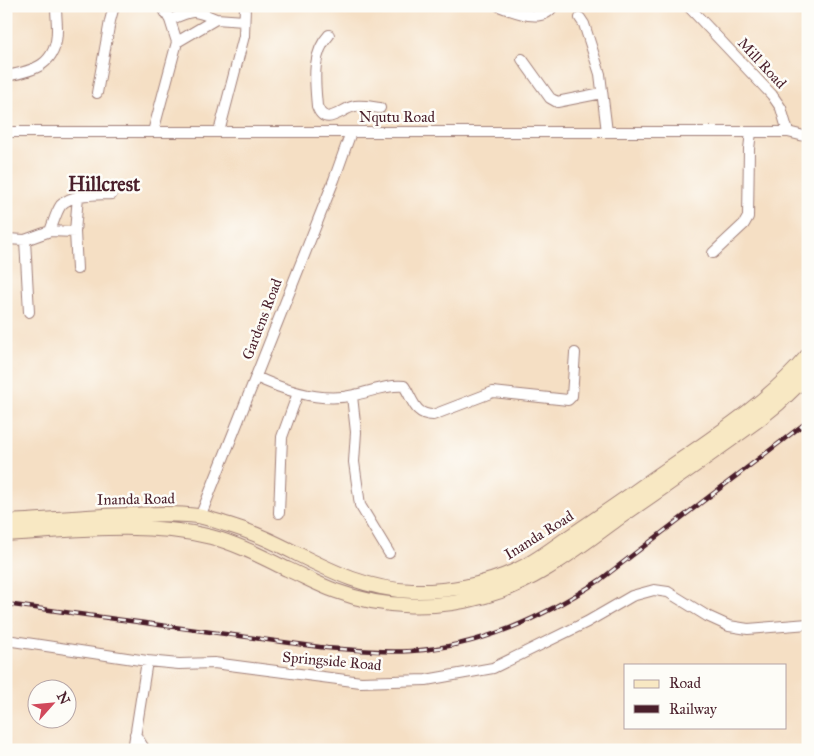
<svg xmlns="http://www.w3.org/2000/svg" width="814" height="756" font-family="'IM FELL Great Primer',serif">
<style>
.lines{fill:none;stroke-linecap:round;stroke-linejoin:round}
.minor-casing{stroke:#a07f78;stroke-width:12}
.secondary-casing{stroke:#a07f78;stroke-width:16}
.minor{stroke:#fff;stroke-width:10}
.secondary{stroke:#f8e8c3;stroke-width:14}
.rail-casing{stroke:#4a1f2b;stroke-width:4.5}
.rail{stroke:#fdfcf7;stroke-width:2.5;stroke-dasharray:8;stroke-linecap:butt}
.labels{text-anchor:middle;dominant-baseline:central;stroke-width:5;stroke-linejoin:round;paint-order:stroke}
.street-label{font-size:15px;fill:#4a1f2b;stroke:#fdfcf7}
.district-label{font-size:20px;font-weight:bold;fill:#4a1f2b;stroke:#fdfcf7}
</style>
<rect width="100%" height="100%" fill="#fdfcf7"/>
<filter id="ink" filterUnits="userSpaceOnUse"><feTurbulence type="fractalNoise" baseFrequency=".02" numOctaves="2"/><feDisplacementMap in="SourceGraphic" scale="10" xChannelSelector="R" yChannelSelector="G"/><feConvolveMatrix kernelMatrix="1 2 1 2 8 2 1 2 1" color-interpolation-filters="sRGB"/></filter>
<filter id="wash" filterUnits="userSpaceOnUse"><feTurbulence type="fractalNoise" baseFrequency=".0096" numOctaves="4" result="noise"/><feDisplacementMap in="SourceGraphic" scale="20" xChannelSelector="R" yChannelSelector="G"/><feGaussianBlur stdDeviation="1.12" result="paint"/><feColorMatrix in="noise" values="0 0 0 0 0 0 0 0 0 0 0 0 0 0 0 0 0 1.4 0 .05"/><feComposite in="paint" operator="in"/></filter>
<g filter="url(#wash)">
<rect width="100%" height="100%" fill="#f5dfc4"/>
</g>
<g filter="url(#ink)">
<g class="lines">
<!-- minor casing -->
<g class="minor-casing">
<path id="minor" d="M499,6c15,6 44,18 54,0
M688,6l84,89 9,13 7,24 20,5
M580,18l4,6 16,50 7,58
M170,20c22,-10 23,-11 46,-1
M329,35c-18,19 -14,47 -12,71 8,23 25,2 38,0 8,-1 17,1 25,2
M177,42l39,-23 28,2
M522,59l28,39 7,4 45,-9
M6,76c28,-5 51,-11 51,-46 0,-8 -1,-16 -1,-24
M97,93l13,-72 4,-15
M6,132h782
M153,132l24,-90 -7,-22 -7,-12 -3,-2
M219,132l25,-96 1,-30
M50,231c3,-7 6,-19 11,-26 12,-12 36,-10 51,-11
M6,239l19,1 4,72
M25,240l25,-9 25,1
M713,253l31,-29 4,-7 1,-68 2,-17
M77,269l-2,-37 3,-36
M256,377c30,14 66,26 98,18 16,-3 34,-11 50,-9 9,13 10,29 29,29l60,-23 75,8 4,-4 3,-43
M352,396l4,36 -2,30 6,43 29,48
M279,513l3,-76 16,-44
M200,517l134,-337 17,-48
M6,640l141,21 32,3 35,-1 147,19 65,-2 67,-12 94,-46 45,-26 22,-6 14,2 39,24 22,10 19,3 60,-5
M135,734l10,16
M133,750l14,-89"/>
</g>
<!-- secondary casing -->
<g class="secondary-casing">
<path id="secondary" d="M6,522c42,-2 84,-6 125,-7 23,-1 45,-2 67,1 10,2 21,6 31,9 65,19 110,63 183,66 35,1 73,-6 105,-21 18,-8 33,-20 49,-31 24,-16 47,-32 70,-48 57,-41 127,-82 172,-136
M6,534c68,-4 139,-13 205,3 27,7 51,20 76,32 16,7 32,16 49,22 48,18 100,19 149,5 49,-13 91,-47 131,-76 48,-33 95,-66 142,-100l21,-17 29,-28"/>
</g>
<!-- minor -->
<use href="#minor" class="minor"/>
<!-- secondary -->
<use href="#secondary" class="secondary"/>
<!-- rail casing -->
<g class="rail-casing">
<path id="rail" d="M6,604l321,44c28,2 56,5 84,3 71,-5 131,-33 189,-71l208,-159"/>
</g>
<!-- rail -->
<use href="#rail" class="rail"/>
</g>
</g>
<g class="labels">
<!-- street labels -->
<g class="street-label">
<text transform="translate(762 63) rotate(47)">Mill Road</text>
<text x="397" y="117">Nqutu Road</text>
<text transform="translate(262 319) rotate(-69)">Gardens Road</text>
<text transform="translate(136 499) rotate(-1)">Inanda Road</text>
<text transform="translate(539 535) rotate(-32)">Inanda Road</text>
<text transform="translate(332 661) rotate(5)">Springside Road</text>
</g>
<!-- district labels -->
<g class="district-label">
<text x="104" y="184">Hillcrest</text>
</g>
</g>
<!-- margin -->
<rect width="814" height="756" fill="none" stroke="#fdfcf7" stroke-width="25"/>
<!-- legend -->
<rect x="624" y="664" width="162" height="65" fill="#fdfcf7" stroke="#b5a4a5"/>
<rect x="634" y="680" width="25" height="8" fill="#f8e8c3" stroke="#b5a4a5"/>
<text x="669" y="688" font-size="15" fill="#4a1f2b">Road</text>
<rect x="634" y="705" width="25" height="8" fill="#4a1f2b" stroke="#b5a4a5"/>
<text x="669" y="714" font-size="15" fill="#4a1f2b">Railway</text>
<!-- north arrow -->
<g transform="translate(52 704) rotate(63)"><circle r="24" fill="#fdfcf7" stroke="#b5a4a5"/>
<path d="M0-4L9 19L0 12L-9 19Z" fill="#d1495b"/>
<text y="-8" font-size="14" font-weight="bold" text-anchor="middle" fill="#4a1f2b">N</text>
</g>
</svg>
